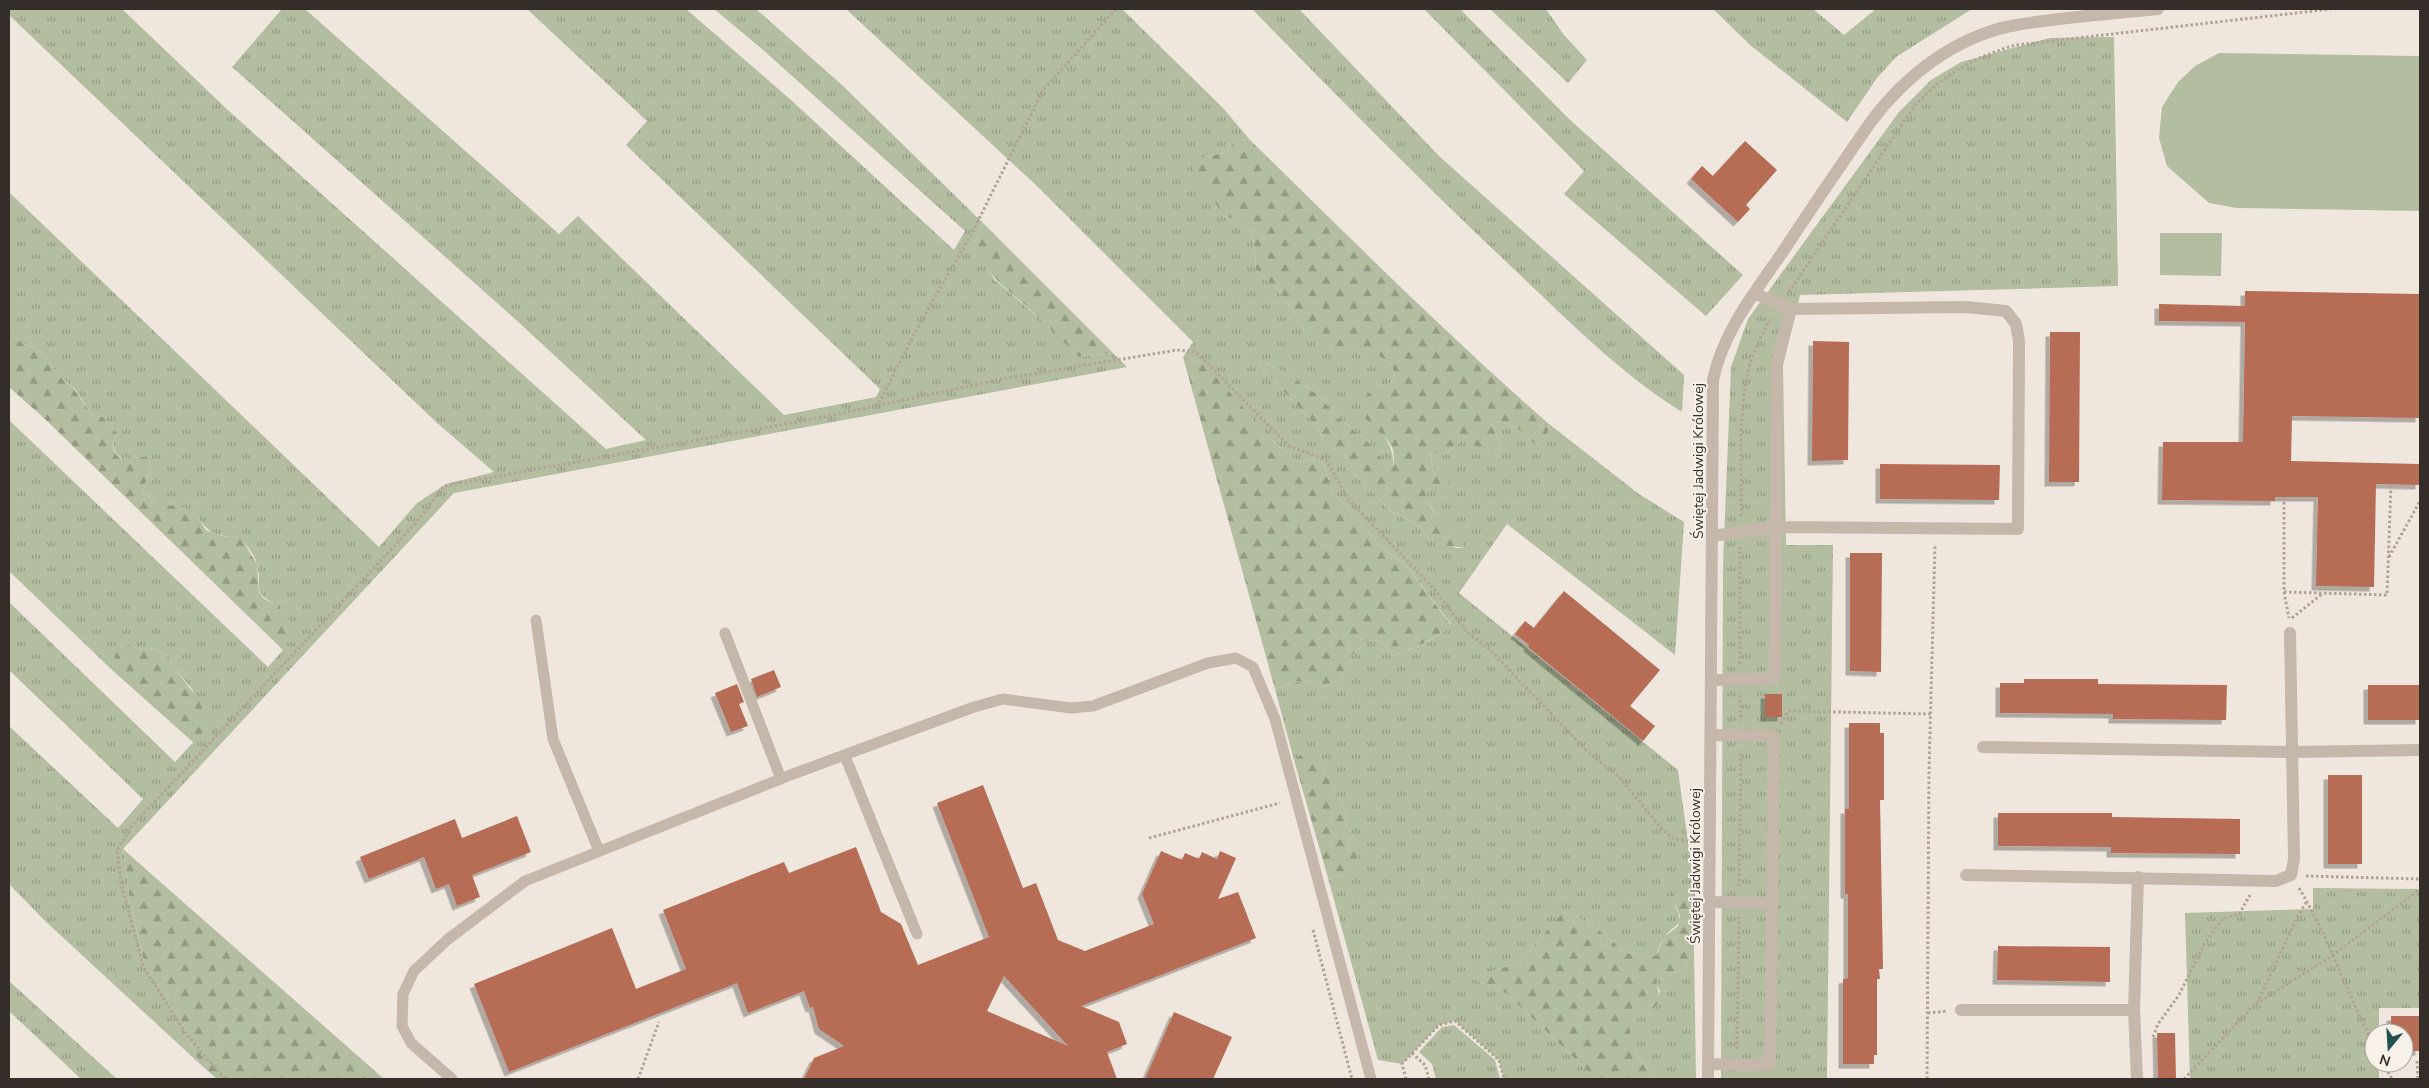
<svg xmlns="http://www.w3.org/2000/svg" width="2429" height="1088" font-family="'Nunito Sans',sans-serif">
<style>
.grass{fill:url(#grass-tufts)}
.forest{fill:url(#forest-firs)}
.garden{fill:#b3bda0}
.building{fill:#b76c55;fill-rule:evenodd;filter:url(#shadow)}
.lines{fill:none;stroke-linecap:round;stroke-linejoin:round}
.path{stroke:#b2a296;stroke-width:3;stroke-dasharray:2.5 2.5;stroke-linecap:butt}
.lane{stroke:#c6b7ab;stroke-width:11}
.street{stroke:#c6b7ab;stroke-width:12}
.labels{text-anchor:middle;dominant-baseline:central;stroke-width:4;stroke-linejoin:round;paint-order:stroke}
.street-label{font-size:14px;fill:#352d2a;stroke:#f7f1ea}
</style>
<defs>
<pattern id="grass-tufts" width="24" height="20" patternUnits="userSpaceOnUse" patternTransform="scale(1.25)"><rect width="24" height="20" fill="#b3bda0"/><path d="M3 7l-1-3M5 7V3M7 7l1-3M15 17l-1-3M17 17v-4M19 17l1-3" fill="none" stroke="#929a83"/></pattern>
<pattern id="forest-firs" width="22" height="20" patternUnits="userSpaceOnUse" patternTransform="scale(1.25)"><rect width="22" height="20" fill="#b3bda0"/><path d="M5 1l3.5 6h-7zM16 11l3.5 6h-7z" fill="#929a83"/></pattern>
<filter id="shadow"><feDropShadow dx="-4.5" dy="4.5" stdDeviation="0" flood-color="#0004"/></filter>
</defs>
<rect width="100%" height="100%" fill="#efe7de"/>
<!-- grass -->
<path class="grass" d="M9,9h113l108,103 376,337 40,-9 -131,-121 -283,-252 50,-58h23l254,225 19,-18 206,199 92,-18 4,-8 -254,-244 21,-24 -120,-112h159l105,91 163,150 11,-19 -203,-182 -48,-40h42l86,76 141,138 -10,24 22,33 63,54 20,23 35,-4 14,14 -673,126 -331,356 7,52 15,65 29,40 26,58 -156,-144 -35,-36v-158l109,102 25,-29 -134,-129v-68l166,160 33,-36 -16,-37 -17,-20 -7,-13 -14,-8 -12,2 -13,-5 -10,2 -8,22 -102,-98v-151l259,247 15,-17 -4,-44c-29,-14 -16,-16 -22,-41 -2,-10 -10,-19 -17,-27 -28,-3 -31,-4 -47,-27l-36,-6 -14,-14 8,-24 -3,-11 -26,3c-10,-9 -10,-14 -5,-26l-14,-16 -10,-1 -18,-27 -17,-14 -15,-22 -24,-12 -10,-10v-139l370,355 38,-44 29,-19 48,-12 -58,-50 -427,-407z
M846,9h276l101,99 27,32 -13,-1 -12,14 -20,3 19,60 21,5 9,21 2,28 24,22 25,39 59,24h14l13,9 4,10 -4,9 -15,4 -9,34c19,16 25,21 27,46l-10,-5 -17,-21 -28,-23 -21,-23 -27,-19 -24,-13 -8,2 59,63 6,15 21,12 9,18 38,39 29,15 6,9 29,12h8l-3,-12 -21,-16 -15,-22v-11l8,-20 -3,-16 14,4 24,-19 34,16 -10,-28 8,-3 17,7 19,17 11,-7 2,-14 90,70 45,28 -9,133 -168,-131 -48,69 219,177 17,123 -7,-6 -13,19c11,21 -1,17 -11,32 -4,5 -6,12 -8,18l-30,-3 -25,-21 -23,-15 -15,-5 -43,50 -47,16 34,16 89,85h-92l-5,-19 -44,-39 -16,4 -37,39 -24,-4 -50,-182 17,-3 14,-30 -12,-18 -4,-22 -19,-33 -4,-19 -16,-1 -10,8 -19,-71 23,-8 25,6 17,-8 11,-22 17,-17 14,1 10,15c22,-8 42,-14 59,-32l-45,-59 -26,-19 -48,-55 -8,-28 -12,-4 -14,3 -25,-21 -76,-80 -14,-4 10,-15 -155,-155z
M1252,9h47l140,147 245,219 -2,37c-61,-38 -112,-90 -164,-139 -91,-86 -179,-175 -266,-264z
M1424,9h36l109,110 174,156 -37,41 -142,-122 20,-23z
M1490,9h56l18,26 23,25 -19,23z
M1713,9h100l31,26 32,-26h96l-76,48 -19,21 -30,44 -97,-77z
M2114,37l4,249 -318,9 -17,70 3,180h47l-6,534h-106l2,-515 8,-197 17,-48 151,-207 32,-32 30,-18 89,-24z
M2313,888l107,1v119h-41v25h-5v30h5v16h-189l-5,-166 128,-4z
M1694,947l2,132h-40l-20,-25 -9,-30 29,-17 4,-16 -6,-13 11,-6 18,1z
M9,981l108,98h-36l-72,-68z
M1454,1025l41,35 5,19h-64l-4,-15 -13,-12 23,-25z"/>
<!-- forest -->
<path class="forest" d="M1237,139l13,1c98,96 195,193 299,284l-2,14 -11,7 -19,-17 -17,-7 -8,3 10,28 -22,1 -12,-17 -24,19 -14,-3 3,15 18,13 -8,9 -18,-2c0,23 20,37 37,49l2,12 -26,-4 -11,-8 -6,-9 -29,-15 -38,-39 -9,-18 -21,-12 -6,-15 -59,-63 7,-2 25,13 27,19 21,23 28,23 17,20 10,6c0,-6 0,-15 -2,-20 -12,-22 -32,-19 -30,-48l14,-12 15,-4 4,-9 -4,-10 -13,-9h-14l-32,-8 -27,-16 -25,-39 -24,-22 -2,-28 -9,-20 -21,-6 -31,-47 12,-13 20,-3z
M983,223l130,130 -35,4c-17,-18 -34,-36 -53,-52 -22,-19 -38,-31 -52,-58z
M9,331l10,10 24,12 15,22 16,14 19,27 10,1 14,16c-5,12 -6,17 4,26l27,-3 3,11 -8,24 14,14 23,1 13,5 13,19 16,6 19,2 16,26 2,28 5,7 15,7 14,20 -10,24 -237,-230 -37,-33z
M1183,357l14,4 10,6 66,74 25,21 14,-3 12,4 8,28 48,55 26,19 45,60c-18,16 -36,23 -59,31l-10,-15 -14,-1 -17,17 -11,22 -17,8 -25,-6 -23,8z
M129,645l13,5 12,-2 14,8 7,13 32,41 1,16 -14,17 -83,-74 7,-22z
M1304,752h16l4,20 19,33 4,22 12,18 -2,12 -12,18 -17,3 -34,-118z
M123,849l261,230h-167l-17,-15 -26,-58 -29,-40 -15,-65z
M1688,887l7,6 -1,54 -11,26 -18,-1 -10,6c11,34 -2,29 -27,46l8,30 20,25h-60l-89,-85 -35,-16 48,-16 43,-50 15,5 23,15 25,21 30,3 8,-19 14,-11 2,-10 -9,-21z"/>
<!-- garden -->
<path class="garden" d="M2219,53l201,3v155l-183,-3 -28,-5 -42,-37 -8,-28 3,-31 16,-25 17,-16z
M2160,233h62l-1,43 -61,-1z"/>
<!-- building -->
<path class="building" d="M1745,141l32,29 -31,35 4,4 -12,13 -47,-43 11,-13 11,10z
M2245,291l175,3v124l-128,-2 -1,45 129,3v21l-44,-1 -2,103 -58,-1 2,-89h-43v4l-113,-1 1,-58h80l2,-120 -86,-1v-17l86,2z
M2050,332h30l-1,150h-30z
M1813,341l36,1 -1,118 -36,1z
M1880,464l120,1 -1,35 -119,-1z
M1850,553h32l-1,119 -31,-1z
M1564,591l96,79 -30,36 25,20 -12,15 -115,-94 1,-2 -14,-11 10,-13 9,7z
M774,670l7,17 -24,10 -6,-18z
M2024,679h74v5l129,1 -1,35 -113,-1v-5l-113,-1v-30h24z
M737,684l7,18 -5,2 9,22 -17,6 -16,-39z
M2368,685h52v35h-52z
M1765,694h17v23h-17z
M1849,723h31v10h4v67h-4l3,169h-4l1,10h-3v76h-3v9h-31v-85l5,-1v-84h-3v-85h4z
M2328,775h34v89h-34z
M983,785l40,103 13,-5 22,57 27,11 69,-27 -12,-30 19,-43 21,9 3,-7 14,6 3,-7 15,7 3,-8 16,7 -18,41 20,-7 18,46 -175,68 38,16 8,22 -20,8 10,27h-313l10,-21 30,-12 -25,-17 -6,-22 -3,1 -6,-17 -56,22 -11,-30 -228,89 -35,-88 138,-56 24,61 50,-20 -23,-59 121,-48 5,11 67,-26 25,65 20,12 17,41 71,-28 -52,-134zM1004,976l64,70 -81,-35z
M1998,813h114v4l128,2v35l-129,-1v-6l-113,-1z
M517,816l14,36 -59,23 8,22 -23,9 -8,-22 -13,5 -12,-32 -55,22 -9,-22 95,-38 7,19z
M1998,946l112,1v35l-113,-2z
M1174,1012l58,25 -19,42h-68z
M2391,1016h29v35h-16v-18h-13z
M2157,1033h18l1,45h-18z"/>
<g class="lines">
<!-- path -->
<path class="path" d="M1789,292l124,-184c29,-33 61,-51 103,-63l315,-36
M879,403l40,-78 53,-92 71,-143 73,-81
M2284,497v95l5,26
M1741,516c1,-46 -3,-94 6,-139 3,-20 13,-39 23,-57
M2389,557l31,-56
M2284,592l103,3 4,-110
M2292,618l30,-24
M1740,664v-117
M1740,695l1,26
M1781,724l7,-13 143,3
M1149,838l131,-35
M2306,876l114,3
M1739,886l2,-136
M2299,888c30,50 48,106 75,157
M1313,930l39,149
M2256,1004l77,-49 87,-66
M1928,1013l19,-2
M2153,1037l5,-13 21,-29 25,-51 19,-26 16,-4 11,-19
M1737,1049l2,-132
M1412,1053l13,12 4,14
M2417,1061l1,18
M2383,1063l9,16
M225,1079l-39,-45 -42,-66 -23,-85 -4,-33 15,-24 283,-302 29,-38 380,-69 178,-38 175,-29 19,2 93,94 37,14 23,40 85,89 33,43 22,17 97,101 35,29 41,50 12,10 21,3
M638,1079l21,-57
M1406,1079l-4,-15 37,-39 16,-4 44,39 5,19
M1927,1079l2,-308 6,-227
M2184,1079l74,-78 40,-85 9,-15"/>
<!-- lane -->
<path class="lane" d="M536,620l17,119 46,112
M725,633l56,146
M845,756l72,178
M452,1079l-41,-36 -9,-17 1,-32 11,-23 33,-31 78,-59 268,-107 181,-67 29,-8 68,9 22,-2 115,-43 28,-5 17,9 22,52 96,360"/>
<!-- street -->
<path class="street" d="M1712,536l64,-9 242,2 1,-188 -3,-17 -10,-13 -40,-4 -175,2 -37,-16
M1711,680l64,-1 2,-316 14,-54
M1983,747l309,5 128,-2
M1966,875l310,6 15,-6 3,-16 -4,-226
M1709,902l63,1
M1961,1010h173
M1708,1064l62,1 4,-329 -63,-1
M1708,1079l5,-699c10,-49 43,-89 71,-130 28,-43 57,-85 86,-127 34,-46 83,-85 141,-97 48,-9 99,-12 147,-17
M2137,1079l-3,-69 4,-133"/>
</g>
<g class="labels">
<!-- street labels -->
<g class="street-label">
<text transform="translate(1698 461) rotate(-90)">Świętej Jadwigi Królowej</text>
<text transform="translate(1695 866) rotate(-90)">Świętej Jadwigi Królowej</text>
</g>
</g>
<!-- border -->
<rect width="2429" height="1088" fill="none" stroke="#352d2a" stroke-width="20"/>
<!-- north arrow -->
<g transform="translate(2389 1048) rotate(198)"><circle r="24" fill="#f7f1ea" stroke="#a9a39d"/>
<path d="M0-4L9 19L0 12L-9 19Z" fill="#244f51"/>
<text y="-8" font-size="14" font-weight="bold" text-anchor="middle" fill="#352d2a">N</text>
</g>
</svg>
